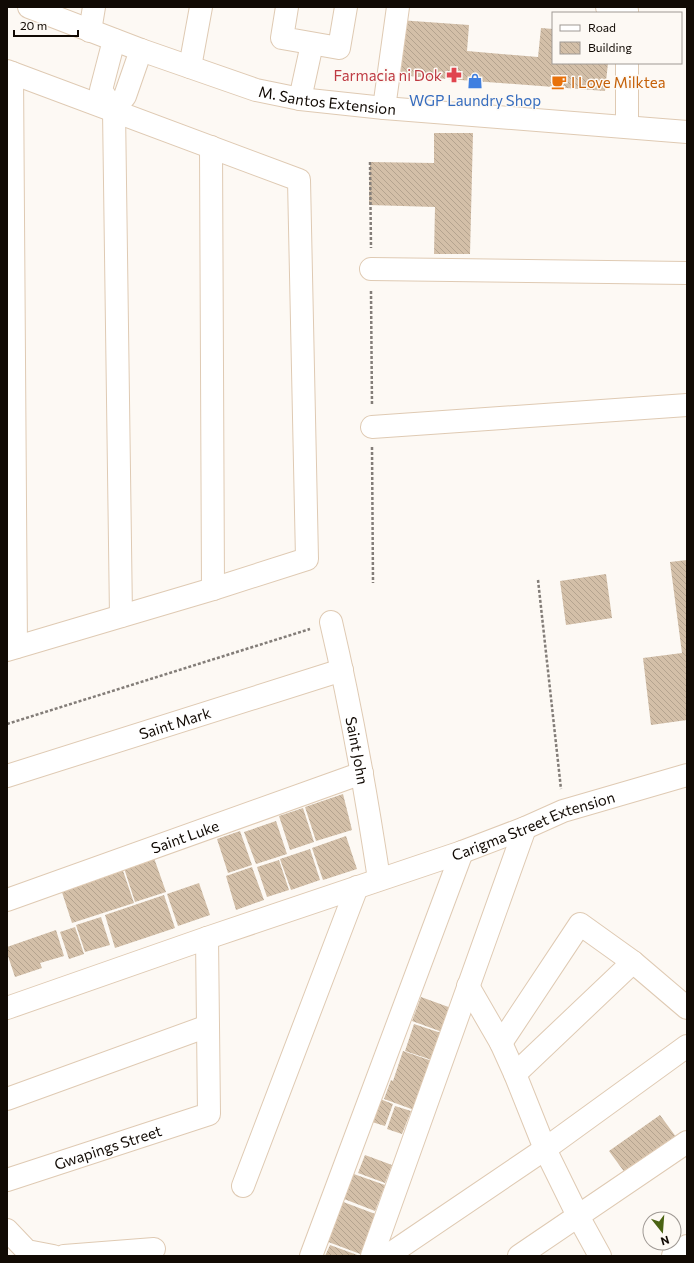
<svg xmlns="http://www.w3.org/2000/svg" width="694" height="1263" font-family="Commissioner,sans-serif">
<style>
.building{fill:url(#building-back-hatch)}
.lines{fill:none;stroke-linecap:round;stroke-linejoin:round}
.minor-casing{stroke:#dfcab3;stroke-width:24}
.path{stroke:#837d78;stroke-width:2.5;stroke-dasharray:3 2;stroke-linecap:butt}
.minor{stroke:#fff;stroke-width:22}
.labels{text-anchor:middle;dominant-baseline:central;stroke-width:3;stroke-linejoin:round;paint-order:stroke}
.health-label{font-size:15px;fill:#be3a42;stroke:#fdf9f4;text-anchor:end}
.food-label{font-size:15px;fill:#c56008;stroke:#fdf9f4;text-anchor:start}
.street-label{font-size:15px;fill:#110a04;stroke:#fdf9f4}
.shop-label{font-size:15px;fill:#366cbe;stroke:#fdf9f4}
</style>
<defs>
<pattern id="building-back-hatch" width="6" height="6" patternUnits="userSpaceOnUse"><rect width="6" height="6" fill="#d3bfa8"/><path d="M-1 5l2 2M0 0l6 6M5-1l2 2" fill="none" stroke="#b4a38f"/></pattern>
</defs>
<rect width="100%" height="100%" fill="#fdf9f4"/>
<!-- building -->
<path class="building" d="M399,20l70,5 -2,26 71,6 3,-29 12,1v34h55l-3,28 -210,-16z
M434,133h39l-3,121h-36l1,-47 -66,-2 1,-43 64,1z
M687,560v160l-36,5 -8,-67 39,-5 -12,-91z
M606,574l6,44 -46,7 -6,-44z
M343,794l9,36 -36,11 -11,-34z
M303,808l11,34 -24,8 -11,-34z
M276,821l11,33 -31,10 -12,-32z
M240,831l12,34 -24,8 -11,-34z
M346,836l11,33 -34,11 -11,-32z
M310,849l10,31 -29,10 -11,-31z
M154,858l12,34 -31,10 -11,-34z
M279,860l10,30 -22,7 -10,-30z
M120,862l14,41 -62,20 -13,-40z
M252,867l12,33 -28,10 -10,-34z
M199,883l11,32 -32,11 -11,-32z
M164,895l11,33 -60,20 -10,-33z
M101,917l9,28 -25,7 -9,-27z
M75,927l9,27 -15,5 -9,-27z
M56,930l8,26 -24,7 2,5 -27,9 -8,-24v-6z
M421,997l33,12 -9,24 -33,-12z
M414,1024l33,11 -9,27 -33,-11z
M403,1051l32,11 -18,49 -33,-12 7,-19 2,1z
M380,1099l13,5 -8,22 -13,-4z
M395,1106l16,5 -9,23 -15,-5z
M660,1115l19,26 -51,36 -19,-26z
M365,1155l27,10 -7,18 -27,-10z
M348,1172l37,13 -10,26 -36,-14z
M338,1200l40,15 -15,40 -40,-15z
M330,1245l30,11h-35z"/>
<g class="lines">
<!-- minor casing -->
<g class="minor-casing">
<g id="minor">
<path id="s1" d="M29,7l112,43 115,40 44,9 84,9 303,24"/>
<path d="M287,7l-5,31 57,10 7,-41"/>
<path d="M607,7l20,3v3"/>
<path d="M90,31l4,-24"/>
<path d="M114,40l-13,50 13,20 7,506"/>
<path d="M627,63v64"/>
<path d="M190,67l11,-60"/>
<path d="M7,71l292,109 8,379 -94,30 -206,61"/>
<path d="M12,73l4,574"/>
<path d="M300,99l12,-55"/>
<path d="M384,108l14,-101"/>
<path d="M114,110l11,-14 16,-46"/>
<path d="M211,147l2,442"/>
<path d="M371,269l316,4"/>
<path d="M372,427l315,-22"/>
<path id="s2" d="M331,622c20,85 35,171 48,257"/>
<path id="s3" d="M7,776l335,-106"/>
<path id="s4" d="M7,900l355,-127"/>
<path d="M468,986l33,57 14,31 30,75 33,67 22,40"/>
<path id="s5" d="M7,1008l200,-70 255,-86 63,-24 38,-17 124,-36"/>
<path d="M501,1043l79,-119 53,38 54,46"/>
<path d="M515,1074l118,-112"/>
<path d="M7,1099l201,-73"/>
<path id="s6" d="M7,1180l202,-66 -2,-176"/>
<path d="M243,1186l114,-299"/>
<path d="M7,1230l20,21 26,5"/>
<path d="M64,1256l90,-7"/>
<path d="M311,1256l151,-404"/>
<path d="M372,1256l153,-428"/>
<path d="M387,1256l158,-107 142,-103"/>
<path d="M519,1256l168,-114"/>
<path d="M673,1256l14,-10"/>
</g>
</g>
<!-- path -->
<path class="path" d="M370,162l1,86
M371,291l1,115
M372,447l1,136
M538,580l23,209
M7,724l303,-95"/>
<!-- minor -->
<use href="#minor" class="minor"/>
</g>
<!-- icons -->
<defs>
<g id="pharmacy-bare" transform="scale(1.2)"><path d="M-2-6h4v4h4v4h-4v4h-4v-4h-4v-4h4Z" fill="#e0444e" stroke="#fdf9f4" stroke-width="2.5" paint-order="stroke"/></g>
<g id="shop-bare" transform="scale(1.2)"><path d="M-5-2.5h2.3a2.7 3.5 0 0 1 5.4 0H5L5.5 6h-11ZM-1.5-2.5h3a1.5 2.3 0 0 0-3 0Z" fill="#3f7fe0" stroke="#fdf9f4" stroke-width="2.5" paint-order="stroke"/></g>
<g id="cafe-bare" transform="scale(1.2)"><path d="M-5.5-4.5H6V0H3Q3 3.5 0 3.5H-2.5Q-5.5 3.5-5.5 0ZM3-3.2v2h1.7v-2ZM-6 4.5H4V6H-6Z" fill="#e8710a" stroke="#fdf9f4" stroke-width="2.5" paint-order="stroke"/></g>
</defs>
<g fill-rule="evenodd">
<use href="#pharmacy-bare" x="454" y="75"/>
<use href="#shop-bare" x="475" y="81"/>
<use href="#cafe-bare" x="559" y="82"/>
</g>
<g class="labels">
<!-- health labels -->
<g class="health-label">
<text x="442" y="75">Farmacia ni Dok</text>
</g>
<!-- food labels -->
<g class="food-label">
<text x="571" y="82">I Love Milktea</text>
</g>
<!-- street labels -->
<g class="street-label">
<text stroke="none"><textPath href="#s1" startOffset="314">M. Santos Extension</textPath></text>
<text stroke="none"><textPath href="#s3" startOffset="176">Saint Mark</textPath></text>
<text stroke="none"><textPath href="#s2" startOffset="131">Saint John</textPath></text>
<text stroke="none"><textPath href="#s5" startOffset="557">Carigma Street Extension</textPath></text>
<text stroke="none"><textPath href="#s4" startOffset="189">Saint Luke</textPath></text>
<text stroke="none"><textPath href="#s6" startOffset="106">Gwapings Street</textPath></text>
</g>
<!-- shop labels -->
<g class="shop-label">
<text x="475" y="100">WGP Laundry Shop</text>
</g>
</g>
<!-- border -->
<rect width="694" height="1263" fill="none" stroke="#110a04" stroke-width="16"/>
<!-- legend -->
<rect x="552" y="12" width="130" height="52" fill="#fdf9f4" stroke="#9f9994"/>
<rect x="560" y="25" width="20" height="6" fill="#ffffff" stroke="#9f9994"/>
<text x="588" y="32" font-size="12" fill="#110a04">Road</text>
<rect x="560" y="42" width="20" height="12" fill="url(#building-back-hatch)" stroke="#9f9994"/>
<text x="588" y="52" font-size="12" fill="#110a04">Building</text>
<!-- north arrow -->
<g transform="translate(662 1231) rotate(163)"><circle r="19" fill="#fdf9f4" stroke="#9f9994"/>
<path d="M0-3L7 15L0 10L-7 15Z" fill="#4a6313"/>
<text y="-6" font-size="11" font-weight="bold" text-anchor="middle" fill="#110a04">N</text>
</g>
<!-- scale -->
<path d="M14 30v6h64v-6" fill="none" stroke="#110a04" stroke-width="2"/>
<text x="20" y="30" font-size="12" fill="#110a04" stroke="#fdf9f4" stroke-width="3" paint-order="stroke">20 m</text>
</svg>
